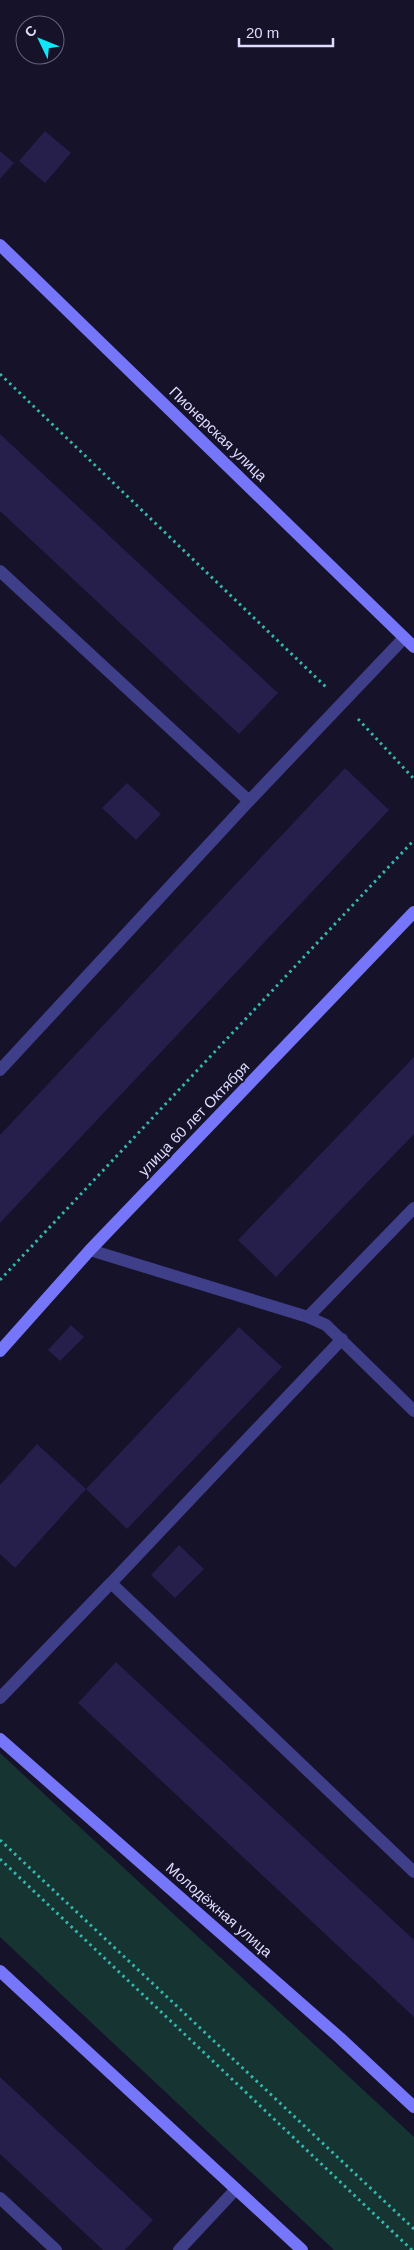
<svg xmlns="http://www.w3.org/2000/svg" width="414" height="2250" viewBox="0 0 414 2250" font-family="Arial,sans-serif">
<rect width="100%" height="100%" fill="#15122a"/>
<path fill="#153432" d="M0,1753L414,2137V2250H334L0,1937Z"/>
<path fill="#261e4b" d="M45,131L71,153L45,183L19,161Z
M0,151L14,163L0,179Z
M0,434L278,693L239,734L0,511Z
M345,768L389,810L0,1223V1135Z
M127,783L161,814L136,840L102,808Z
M414,1057V1134L276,1277L238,1240Z
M71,1325L84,1337L60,1361L48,1350Z
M239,1327L282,1367L127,1529L86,1489L15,1568L0,1554V1485L37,1444L86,1489Z
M179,1545L204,1569L175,1598L151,1575Z
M116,1662L414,1940V2017L78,1703Z
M0,2077L153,2220L125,2250H103L0,2154Z"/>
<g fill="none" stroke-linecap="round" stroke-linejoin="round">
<path stroke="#34b9ae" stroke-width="3" stroke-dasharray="2.5 4" stroke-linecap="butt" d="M0,374L327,688
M358,719L414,779
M0,1280L414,840
M0,1840L414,2229
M0,1859L412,2250"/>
<path stroke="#3f3e88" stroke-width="12" d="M0,571L249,801L0,1070
M249,801L404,638
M414,1208L308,1317L326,1325L414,1411
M90,1250L308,1317
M342,1339L111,1583L414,1872
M0,1698L111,1583
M0,2198L56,2250"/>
<path stroke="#3f3e88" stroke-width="12" d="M179,2250L236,2189"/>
<path stroke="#7676fb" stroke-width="12" d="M0,245L414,647
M0,1351L90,1250L414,912
M0,1739L340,2038L414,2107
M0,1971L302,2250"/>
</g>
<g text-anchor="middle" stroke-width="4" stroke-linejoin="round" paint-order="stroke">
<g font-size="15" fill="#dfdcfe" stroke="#15122a">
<text transform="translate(218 434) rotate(44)" y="5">Пионерская улица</text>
<text transform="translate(194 1119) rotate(-46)" y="5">улица 60 лет Октября</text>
<text transform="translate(219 1910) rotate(41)" y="5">Молодёжная улица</text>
</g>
</g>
<g transform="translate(40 40) rotate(313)"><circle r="24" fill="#15122a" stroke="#66637f"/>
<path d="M0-4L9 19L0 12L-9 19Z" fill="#0ee7f8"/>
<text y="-8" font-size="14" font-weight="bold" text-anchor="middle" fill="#dfdcfe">С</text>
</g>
<path d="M239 38v8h94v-8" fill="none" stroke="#dfdcfe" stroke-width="2.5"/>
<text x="246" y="38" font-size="15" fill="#dfdcfe" stroke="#15122a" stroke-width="4" paint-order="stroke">20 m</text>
</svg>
